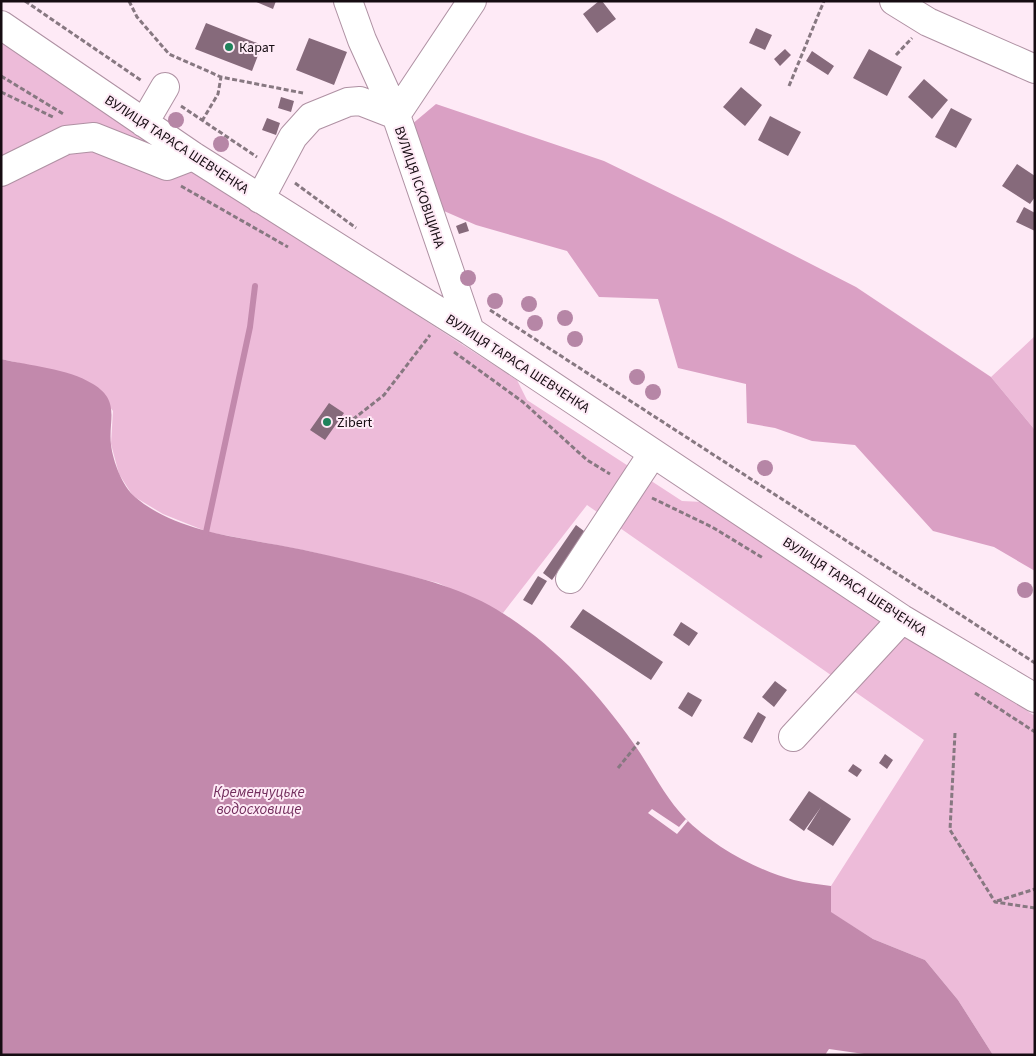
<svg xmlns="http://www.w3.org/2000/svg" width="1036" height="1056" viewBox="0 0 1036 1056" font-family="'Source Sans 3',sans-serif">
<rect width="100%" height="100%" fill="#feeaf6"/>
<path fill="#edbbd9" d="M1,42L102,111L517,380L527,400L682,501L703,502L1035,716V1055H993L958,1000L925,960L873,939L830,912L831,886L924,740L587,505L503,613L438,583L308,551L208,532L163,514L133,496L119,474L111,444L113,411L92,384L69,374L1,359Z
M1035,336V430L991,377Z"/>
<path fill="#daa0c4" d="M436,104L604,161L721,218L856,287L991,377L1035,430V571L994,547L933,531L855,445L812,441L775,428L747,423L746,384L678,368L658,299L599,297L567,251L476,225L444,211L411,125Z"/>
<path fill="#c289ac" d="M1,359C30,366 67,368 93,384C121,401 108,420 111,445C113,461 122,486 135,497C174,530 230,536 278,545C311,551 344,559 376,567C420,578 466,589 504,614C557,648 599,694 634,744C651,768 664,796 685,818C711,845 758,871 794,880C806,883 819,884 831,886V912L873,939L925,960L958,1000L993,1055H871L829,1049L825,1055H1Z"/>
<path fill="#feeaf6" d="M652,809L679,827L686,819L688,821L677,834L648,813Z"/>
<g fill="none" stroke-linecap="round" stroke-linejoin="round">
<path stroke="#c289ac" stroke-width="6" d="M205,537L250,327L255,286"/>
</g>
<path fill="#866a7b" d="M254,1H276L273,9Z
M599,1H602L616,19L597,33L583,14Z
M206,23L262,45L252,71L195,49Z
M756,28L772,35L765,50L749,43Z
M309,38L347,52L334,85L296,70Z
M785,49L791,55L780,66L774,59Z
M869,49L902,67L887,96L853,78Z
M812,51L834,66L828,75L806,61Z
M924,79L948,100L932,119L908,97Z
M741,87L762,105L745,126L723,107Z
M281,97L294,101L291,112L278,108Z
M951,108L972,119L956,148L935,137Z
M770,116L801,132L788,156L758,140Z
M267,118L280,123L276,135L262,130Z
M1017,164L1035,176V197L1030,204L1002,186Z
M1024,207L1035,213V231L1016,222Z
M466,222L469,231L459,234L456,226Z
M329,403L344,413L325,440L310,430Z
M576,525L588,534L577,544L552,580L543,573Z
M538,576L547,581L532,605L523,600Z
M583,609L663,662L651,680L570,627Z
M681,622L698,633L689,646L673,635Z
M775,681L787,690L774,707L762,697Z
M688,692L702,700L692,717L678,708Z
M758,712L766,717L752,743L743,738Z
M885,754L893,760L887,769L879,763Z
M853,764L862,770L857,777L848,771Z
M809,791L851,819L833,846L807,829L821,807L804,831L789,820Z"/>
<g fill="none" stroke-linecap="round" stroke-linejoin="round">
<g stroke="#af91a3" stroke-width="30">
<path id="minor" d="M348,1L362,40L396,115L470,331
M894,1L928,22L1035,69
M1,25L193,156L470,331L902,619L1035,698
M396,115L472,1
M144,123L165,87
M1,172L66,140L94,137L167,166L193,156
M260,199L293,137L311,117L348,102L360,101L396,115
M570,579L653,453
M793,737L902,619"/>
</g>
<path stroke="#877881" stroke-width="3" stroke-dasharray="5 2.5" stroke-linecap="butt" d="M25,1L142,81
M129,1L137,17L169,54L221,77L303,93
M896,55L912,38
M1,76L65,115
M789,86L824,1
M1,92L55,118
M181,106L257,157
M202,121L218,94L221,77
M295,183L356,228
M181,186L288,247
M490,310L1035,663
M454,352L523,402L587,460L610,474
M347,424L384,395L430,335
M652,498L712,527L763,558
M975,693L1035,732
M955,733L950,830L995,902L1035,908
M618,768L639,742
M997,901L1035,889"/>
<use href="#minor" stroke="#fff" stroke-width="28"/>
</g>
<g fill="#b686a6">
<circle cx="176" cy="120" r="8"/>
<circle cx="221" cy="144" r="8"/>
<circle cx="468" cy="278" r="8"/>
<circle cx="495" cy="301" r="8"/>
<circle cx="529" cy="304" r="8"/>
<circle cx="565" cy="318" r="8"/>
<circle cx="535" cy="323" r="8"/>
<circle cx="575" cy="339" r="8"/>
<circle cx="637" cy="377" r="8"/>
<circle cx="653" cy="392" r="8"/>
<circle cx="765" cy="468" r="8"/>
<circle cx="1025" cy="590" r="8"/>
</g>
<g fill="#1f825b" stroke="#feeaf6" stroke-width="2">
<circle cx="229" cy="47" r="5"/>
<circle cx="327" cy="422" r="5"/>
</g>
<g text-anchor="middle" stroke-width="4" stroke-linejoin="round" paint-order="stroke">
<g font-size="14" fill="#160c12" stroke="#feeaf6" text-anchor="start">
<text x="239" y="52">Карат</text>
<text x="337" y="427">Zibert</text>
</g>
<g font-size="14" fill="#160c12" stroke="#feeaf6">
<text transform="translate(177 144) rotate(33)" y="5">ВУЛИЦЯ ТАРАСА ШЕВЧЕНКА</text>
<text transform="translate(420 187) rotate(71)" y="5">ВУЛИЦЯ ІСКОВЩИНА</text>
<text transform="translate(518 363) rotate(33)" y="5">ВУЛИЦЯ ТАРАСА ШЕВЧЕНКА</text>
<text transform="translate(855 586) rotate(33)" y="5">ВУЛИЦЯ ТАРАСА ШЕВЧЕНКА</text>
</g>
<g font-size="15" font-style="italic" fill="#732e5d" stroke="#feeaf6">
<text x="259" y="797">Кременчуцьке<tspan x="259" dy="17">водосховище</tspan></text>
</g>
</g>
<rect width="1036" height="1056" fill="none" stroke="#160c12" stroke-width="5"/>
</svg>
